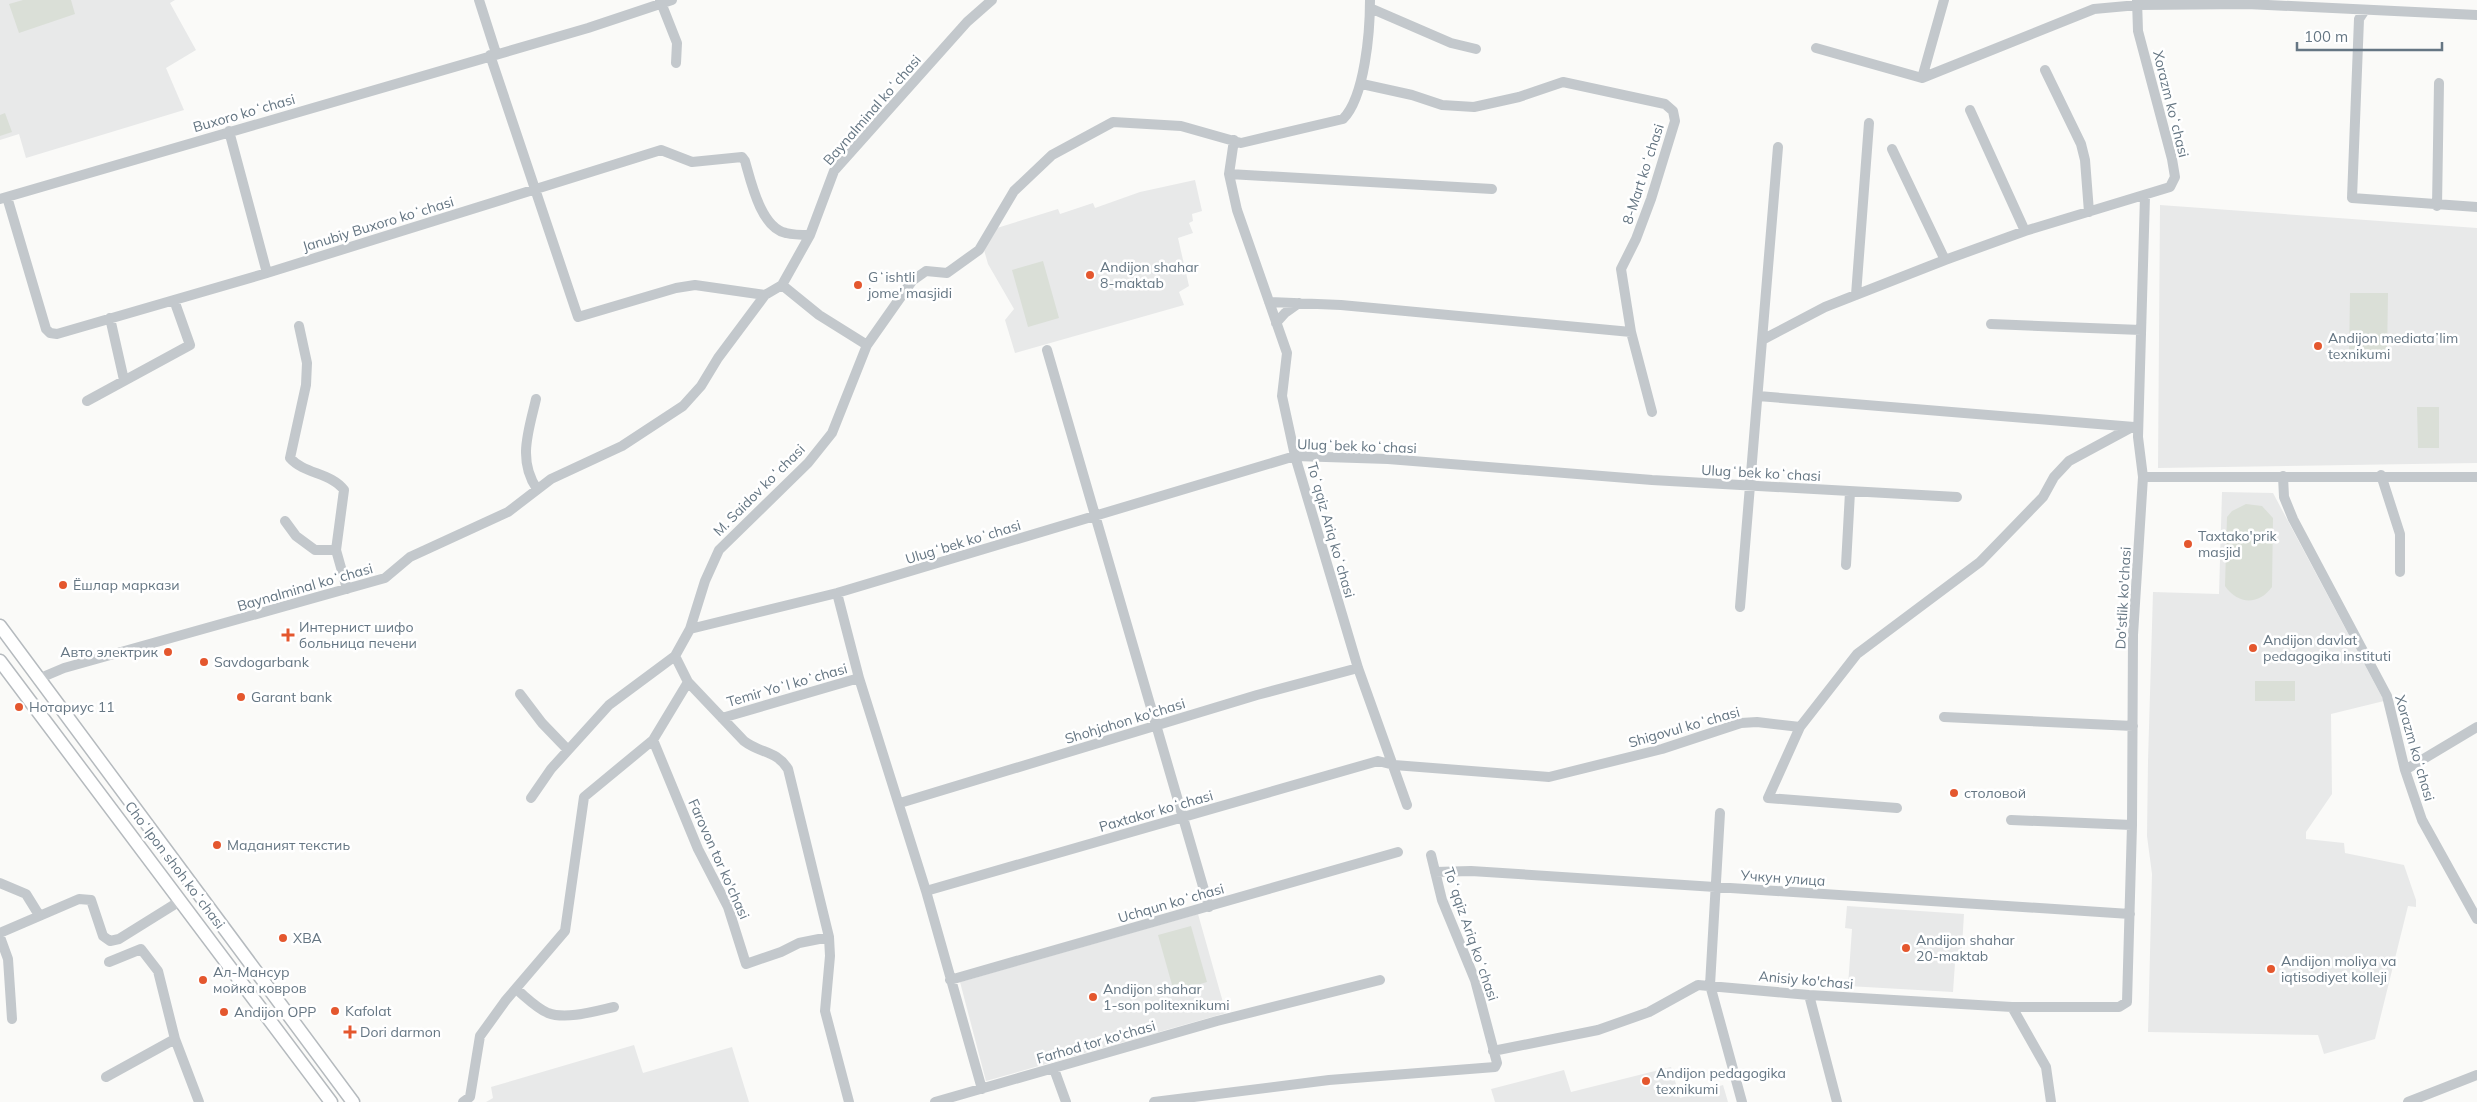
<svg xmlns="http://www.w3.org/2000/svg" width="2477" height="1102" viewBox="0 0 2477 1102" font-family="Mulish,sans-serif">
<rect width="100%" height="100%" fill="#fafaf8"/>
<path fill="#e8e9e9" d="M0,0H175L170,3L196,50L166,68L184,110L26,158L19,134L0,140Z
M1195,180L1202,211L1192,214L1193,221L1189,223L1193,233L1178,238L1189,286L1179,292L1184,305L1015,353L1005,320L1014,309L988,264L984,250L997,228L1058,209L1060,214L1093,203L1095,208L1140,192Z
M2160,205L2477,228V463L2158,468Z
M2222,492L2273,493L2384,701L2331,714L2332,794L2306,832V839L2344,843L2345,853L2404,865L2416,900V907L2408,906L2375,1039L2324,1054L2318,1035L2148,1032L2152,874L2147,836L2148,761L2153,592L2219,594Z
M1847,906L1964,914L1961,963H1955L1953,992L1848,986L1852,929L1845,928Z
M1198,914L1226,1013L986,1081L960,982Z
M634,1045L643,1073L732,1047L749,1102H486L493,1098L491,1087Z
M1671,1067L1680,1098L1723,1085L1728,1102H1495L1491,1089L1564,1070L1571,1092Z"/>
<path fill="#dadfd7" d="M23,0H71L75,14L19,33L9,4Z
M5,113L12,132L0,136V115Z
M1043,261L1059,318L1028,327L1012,270Z
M2350,293H2388L2387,356H2349Z
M2417,407H2439V448H2418Z
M2246,504L2262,506L2273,518L2272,587C2259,605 2238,605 2225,586L2227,517L2232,511Z
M2255,681H2295V701H2255Z
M1191,926L1207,982L1174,992L1158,935Z"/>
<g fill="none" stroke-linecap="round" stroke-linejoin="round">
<g stroke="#b5babe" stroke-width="15">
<path id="major" d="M0,626L353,1102
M0,661L331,1102"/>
</g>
<path stroke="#c3c8cc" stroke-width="10" d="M479,0L496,53
M660,0L677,43L676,63
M1370,8L1451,43L1476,49
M2365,10L2359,19L2352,198L2477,207
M1816,48L1922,78L2094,9L2138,5L2247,4L2477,15
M490,55L578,317L676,288L695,285L765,295
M2045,70L2081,144L2085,160L2089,212
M1922,78L1944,0
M1362,84L1412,95L1442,105L1474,107L1519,97L1563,82L1665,104L1673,111L1675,121L1651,199L1636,239L1621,269L1631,332L1652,412
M1970,110L2025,231
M229,131L267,273
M1234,140L1229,174L1237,210L1287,353L1282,396L1295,456L1358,668L1407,805
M1892,149L1945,260
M1229,174L1492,189
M7,197L46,329L50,333L57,334L267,273L661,150L692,162L742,157L745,161C751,182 761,228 786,233C794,235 802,235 810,235
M0,199L588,28L672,0
M2437,206L2439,83
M782,285L819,315L867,345
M1856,295L1869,123
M1269,302L1341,305L1631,332
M110,318L124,380
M1276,323L1285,313L1299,303
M1991,324L2141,330
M299,326L307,363L306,385L290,458C304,474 332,473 344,490L336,550L347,589
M1762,340L1778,147
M1047,350L1209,907
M1758,396L2134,427
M536,399C529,430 517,460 537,489
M87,401L190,345L174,300
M2381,475L2400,534V572
M2283,476L2284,497L2293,519L2387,696L2405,770L2422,820L2477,919
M2143,477H2477
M285,521L296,536L315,550H336
M1846,565L1850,492
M837,593L859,678L926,891L982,1089
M1740,607L1762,340L1825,307L1945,260L2025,231L2170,187L2175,177L2172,159L2138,31L2137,0
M690,629L837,593L1295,456L1388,459L1652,480L1957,497
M38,679L64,668L385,578L410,557L508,512L551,479L622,446L683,406L701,386L718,358L765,295L782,285L810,235L834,171L967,22L992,0
M688,682L744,741C761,754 776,750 788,769L829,937L830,956L825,1011L849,1102
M520,694L542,723L568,750
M1944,717L2133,726
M722,718L859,678
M653,740L698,849L728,907L746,964L781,952L799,943L829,937
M2405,770L2477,727
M531,798L551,769L609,705L675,656
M900,803L1257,695L1358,668
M1897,808L1768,798L1800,727L1857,654L1980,562L2043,497L2054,477L2069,461L2132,427
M1720,813L1710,985L1742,1102
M2011,820L2132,825
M1435,872L1471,871L2130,914
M0,883L26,894L39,915
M926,891L1378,761L1394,765L1549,777L1662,749L1741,723L1757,722L1800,727
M0,933L79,899L91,900L103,936L110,941L119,939L180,901
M0,937L8,959L12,1019
M109,962L141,949L158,971L175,1039
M950,980L1398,852
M516,989C526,997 536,1008 548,1013C566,1020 596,1011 614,1007
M1809,995L1837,1102
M2012,1007L2046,1067L2051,1102
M1493,1051L1598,1030L1649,1012L1698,985L1809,995L2012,1007H2119L2127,1002L2132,825L2133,635L2143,477L2138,437L2145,196
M1054,1069L1066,1102
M106,1077L175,1039L199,1102
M463,1102L470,1097L480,1036L506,1000L565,931L584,797L653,740L688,682L675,656L690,629L705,581L719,550L808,463L832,433L867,345L912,281L926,271L947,273L979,250L1014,191L1052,155L1113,122L1181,126L1241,143L1343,119C1365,97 1370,31 1370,0
M935,1102L1217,1021L1380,980
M1154,1102L1329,1080L1495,1067L1497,1063L1475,980L1442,900L1431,855
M2408,1102L2477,1075"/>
<use href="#major" stroke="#fff" stroke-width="12"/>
</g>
<g fill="#e4572e" stroke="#fff" stroke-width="2">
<circle cx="1090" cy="275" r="5"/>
<circle cx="858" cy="285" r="5"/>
<circle cx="2318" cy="346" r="5"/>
<circle cx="2188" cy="544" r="5"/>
<circle cx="63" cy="585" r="5"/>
<path d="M285.5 627.5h5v5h5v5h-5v5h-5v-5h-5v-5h5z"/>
<circle cx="2253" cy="648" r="5"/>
<circle cx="168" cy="652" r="5"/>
<circle cx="204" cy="662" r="5"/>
<circle cx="241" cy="697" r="5"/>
<circle cx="19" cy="707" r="5"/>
<circle cx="1954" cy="793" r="5"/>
<circle cx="217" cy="845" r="5"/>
<circle cx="283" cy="938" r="5"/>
<circle cx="1906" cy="948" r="5"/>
<circle cx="2271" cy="969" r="5"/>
<circle cx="203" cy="980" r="5"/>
<circle cx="1093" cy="997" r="5"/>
<circle cx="335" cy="1011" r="5"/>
<circle cx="224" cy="1012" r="5"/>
<path d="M347.5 1024.5h5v5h5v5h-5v5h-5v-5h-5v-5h5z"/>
<circle cx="1646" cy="1081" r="5"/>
</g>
<g text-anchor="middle" stroke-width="5" stroke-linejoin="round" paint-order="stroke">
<g font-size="14" fill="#657683" stroke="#fff">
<text transform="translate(2171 104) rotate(76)" y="5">Xorazm koʻchasi</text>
<text transform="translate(872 110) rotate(-49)" y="5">Baynalminal koʻchasi</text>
<text transform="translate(244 113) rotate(-16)" y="5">Buxoro koʻchasi</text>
<text transform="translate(1643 174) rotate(-72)" y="5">8-Mart koʻchasi</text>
<text transform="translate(378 224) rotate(-17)" y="5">Janubiy Buxoro koʻchasi</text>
<text transform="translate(1357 446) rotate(2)" y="5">Ulugʻbek koʻchasi</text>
<text transform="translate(1761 473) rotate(3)" y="5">Ulugʻbek koʻchasi</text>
<text transform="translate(759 490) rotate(-45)" y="5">M. Saidov koʻchasi</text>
<text transform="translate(1331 530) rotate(74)" y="5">Toʻqqiz Ariq koʻchasi</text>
<text transform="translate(963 542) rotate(-17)" y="5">Ulugʻbek koʻchasi</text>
<text transform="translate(305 587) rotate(-16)" y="5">Baynalminal koʻchasi</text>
<text transform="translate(2123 598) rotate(-87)" y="5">Do'stlik ko'chasi</text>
<text transform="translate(787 685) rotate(-16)" y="5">Temir Yoʻl koʻchasi</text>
<text transform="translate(1125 721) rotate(-17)" y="5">Shohjahon ko'chasi</text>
<text transform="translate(1684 727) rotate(-16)" y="5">Shigovul koʻchasi</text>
<text transform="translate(2415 748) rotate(74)" y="5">Xorazm koʻchasi</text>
<text transform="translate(1156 811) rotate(-16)" y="5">Paxtakor koʻchasi</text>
<text transform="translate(719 859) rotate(66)" y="5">Farovon tor ko'chasi</text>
<text transform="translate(175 865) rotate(53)" y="5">Choʻlpon shoh koʻchasi</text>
<text transform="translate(1783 878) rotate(4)" y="5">Учкун улица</text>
<text transform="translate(1171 903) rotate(-16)" y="5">Uchqun koʻchasi</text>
<text transform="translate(1471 934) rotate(71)" y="5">Toʻqqiz Ariq koʻchasi</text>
<text transform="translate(1806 980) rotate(5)" y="5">Anisiy ko'chasi</text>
<text transform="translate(1096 1042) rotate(-16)" y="5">Farhod tor ko'chasi</text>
</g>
<g font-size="14" fill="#657683" stroke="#fff" text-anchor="start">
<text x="1100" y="272">Andijon shahar<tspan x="1100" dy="16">8-maktab</tspan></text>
<text x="868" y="282">Gʻishtli<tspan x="868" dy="16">jome' masjidi</tspan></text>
<text x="2328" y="343">Andijon mediataʼlim<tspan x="2328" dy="16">texnikumi</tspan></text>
<text x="2198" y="541">Taxtako'prik<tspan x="2198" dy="16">masjid</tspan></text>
<text x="73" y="590">Ёшлар маркази</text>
<text x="299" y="632">Интернист шифо<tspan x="299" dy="16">больница печени</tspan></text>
<text x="2263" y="645">Andijon davlat<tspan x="2263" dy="16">pedagogika instituti</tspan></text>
<text x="158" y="657" text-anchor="end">Авто электрик</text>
<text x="214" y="667">Savdogarbank</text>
<text x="251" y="702">Garant bank</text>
<text x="29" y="712">Нотариус 11</text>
<text x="1964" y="798">столовой</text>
<text x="227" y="850">Маданият текстиь</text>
<text x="293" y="943">XBA</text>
<text x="1916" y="945">Andijon shahar<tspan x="1916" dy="16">20-maktab</tspan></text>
<text x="2281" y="966">Andijon moliya va<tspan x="2281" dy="16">iqtisodiyet kolleji</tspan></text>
<text x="213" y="977">Ал-Мансур<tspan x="213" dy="16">мойка ковров</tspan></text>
<text x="1103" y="994">Andijon shahar<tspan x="1103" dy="16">1-son politexnikumi</tspan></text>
<text x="345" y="1016">Kafolat</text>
<text x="234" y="1017">Andijon OPP</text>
<text x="360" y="1037">Dori darmon</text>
<text x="1656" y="1078">Andijon pedagogika<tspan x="1656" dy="16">texnikumi</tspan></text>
</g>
</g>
<path d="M2297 42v8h145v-8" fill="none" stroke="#657683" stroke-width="2.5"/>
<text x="2304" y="42" font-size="15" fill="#657683" stroke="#ffffff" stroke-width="4" paint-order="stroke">100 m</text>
</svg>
